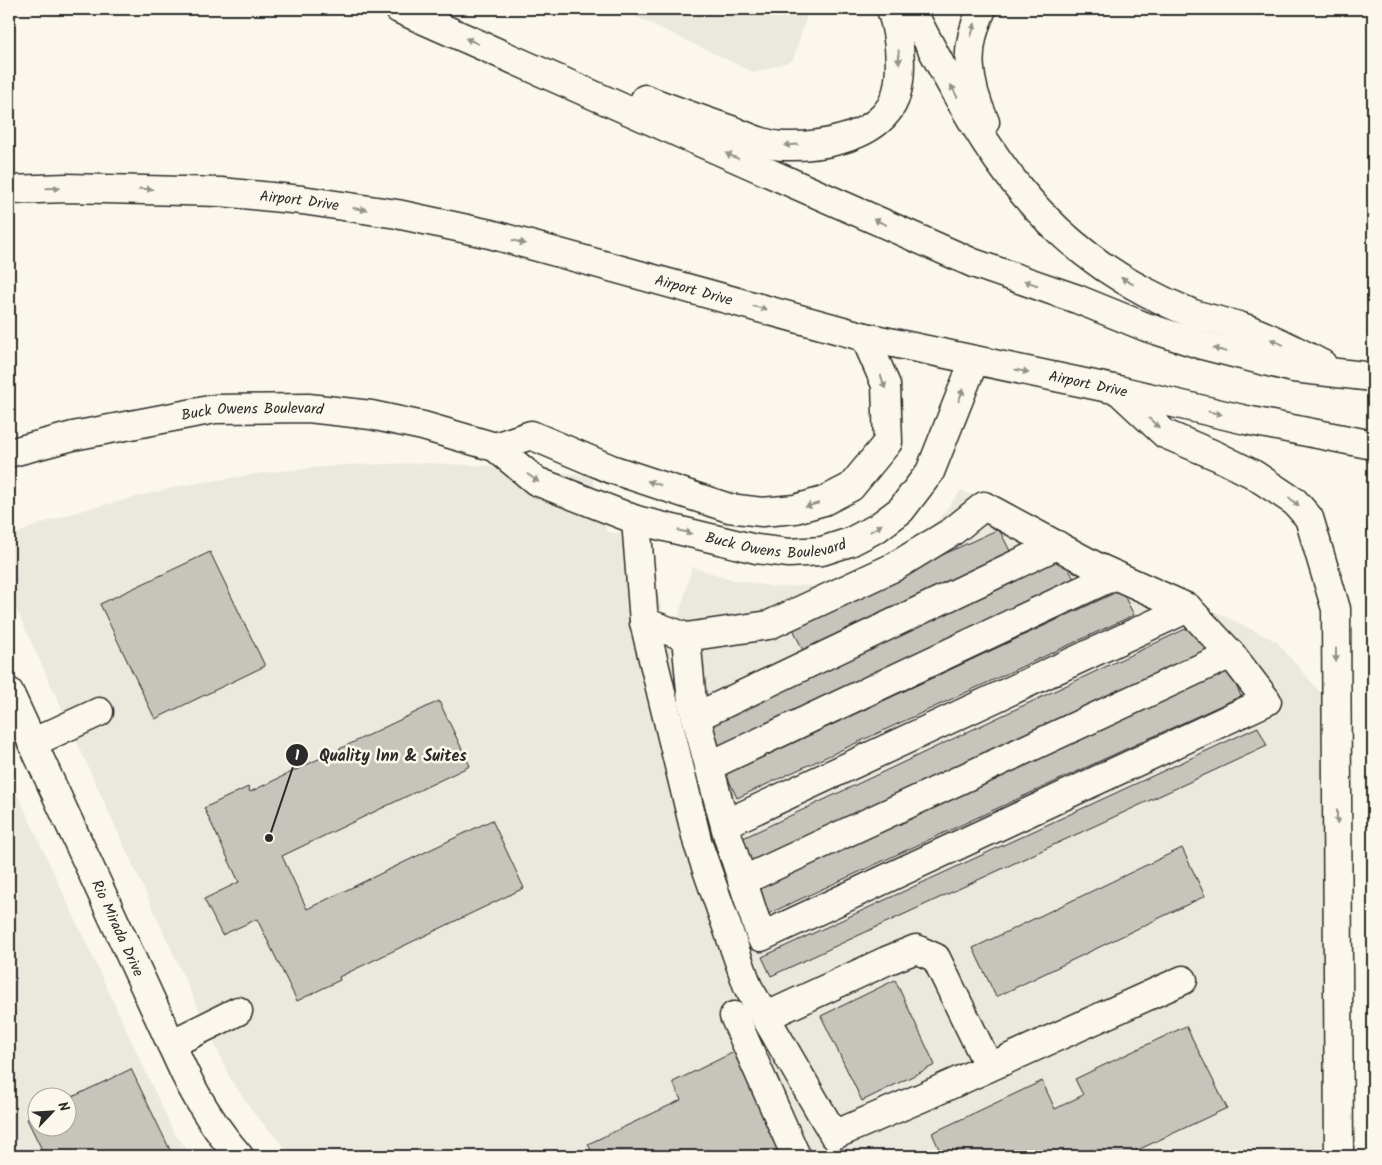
<svg xmlns="http://www.w3.org/2000/svg" width="1382" height="1165" viewBox="0 0 1382 1165" font-family="Kalam,sans-serif">
<rect width="100%" height="100%" fill="#fbf7ec"/>
<filter id="ink" filterUnits="userSpaceOnUse"><feTurbulence type="fractalNoise" baseFrequency=".02" numOctaves="2"/><feDisplacementMap in="SourceGraphic" scale="10" xChannelSelector="R" yChannelSelector="G"/><feConvolveMatrix kernelMatrix="1 2 1 2 8 2 1 2 1" color-interpolation-filters="sRGB"/></filter>
<g filter="url(#ink)">
<path fill="#ebe8de" fill-rule="evenodd" d="M620,9H809L793,60L755,73Z
M427,463L510,467L592,476L607,532L642,534L671,646L692,567L734,580L776,587L819,585L846,578L909,546L940,518L961,490L1276,641L1332,706L1338,1156H292L254,1113L230,1078L9,593V537L40,524L80,511L180,486L262,473L344,465Z
M9,776L174,1133L193,1156H9ZM38,1098H68V1128H38Z"/>
<path fill="#c7c4bc" stroke="#2b2b2b" d="M999,529L1013,557L804,653L791,624Z
M210,552L265,666L155,719L100,604Z
M1062,557L1077,584L720,749L707,721Z
M1121,590L1134,615L737,798L726,774Z
M1196,624L1210,652L753,864L741,839Z
M1229,670L1241,696L768,914L756,890Z
M439,701L470,766L282,856L307,909L492,820L524,888L339,977L340,980L297,1001L257,919L222,935L204,899L239,882L204,808L248,787L250,792Z
M1258,727L1267,746L771,976L762,957Z
M1182,848L1205,896L996,997L973,948Z
M895,980L935,1065L862,1101L821,1016Z
M1186,1026L1227,1108L1125,1156H942L932,1133L1042,1081L1055,1109L1083,1095L1075,1079Z
M734,1052L782,1156H594L588,1144L681,1100L673,1082Z
M131,1069L173,1156H45L27,1119L38,1114V1128H68V1099Z"/>
<g fill="none" stroke-linecap="round" stroke-linejoin="round">
<g stroke="#2b2b2b" stroke-width="31">
<g id="minor">
<path d="M636,520L644,622L698,844L748,987L834,1135L923,1097L1183,980"/>
<path d="M644,622L686,637L769,625L894,567L953,531L984,506L1097,567L1188,608L1231,654L1267,701L761,937L728,837L692,702L686,637"/>
<path id="s1" d="M9,692L185,1074C200,1104 217,1131 239,1156"/>
<path d="M696,717L1057,545"/>
<path d="M32,743L99,712"/>
<path d="M709,766L1115,575"/>
<path d="M725,824L1188,608"/>
<path d="M742,881L1231,654"/>
<path d="M734,1016L796,1156"/>
<path d="M765,1017L886,961L916,949L936,958L989,1067"/>
<path d="M171,1044L238,1011"/>
</g>
</g>
<g stroke="#2b2b2b" stroke-width="31">
<g id="major">
<path id="s2" d="M865,337L1118,390L1246,420L1373,445"/>
<path d="M495,447L531,435L611,469L729,508L762,512L795,509L824,501L851,487L888,442L886,385L865,337"/>
<path id="s3" d="M9,453L73,436L215,409L308,408L371,415L423,426L495,447L536,481L636,520L756,549L789,553L822,551L850,542L877,528L901,510L930,472L974,361"/>
</g>
</g>
<g stroke="#2b2b2b" stroke-width="31">
<g id="highway">
<path d="M399,9L973,263L1077,299L1146,327L1202,345L1293,368L1373,377"/>
<path d="M911,9C972,125 1023,229 1146,292C1161,300 1176,307 1191,313C1208,319 1226,322 1242,327C1270,336 1296,351 1322,364"/>
<path d="M982,9C963,49 967,82 985,122"/>
<path d="M645,99C673,110 702,120 731,130C748,137 767,146 785,146C818,147 866,139 887,112C907,88 900,36 891,9"/>
<path id="s4" d="M9,190L67,188L221,192L302,200L397,214L490,234L865,337"/>
<path d="M1118,390L1165,434L1217,456L1253,474L1295,502L1309,518L1336,609L1339,1156"/>
</g>
</g>
<use href="#minor" stroke="#fbf7ec" stroke-width="28"/>
<use href="#major" stroke="#fbf7ec" stroke-width="28"/>
<use href="#highway" stroke="#fbf7ec" stroke-width="28"/>
</g>
<defs><path id="oneway-solid" d="M-6-.8H1V-3.2L6.5 0L1 3.2V.8H-6Z" transform="scale(1.25)"/></defs>
<g fill="#93918c">
<use href="#oneway-solid" transform="translate(973 30) rotate(-73)"/>
<use href="#oneway-solid" transform="translate(472 41) rotate(-156)"/>
<use href="#oneway-solid" transform="translate(899 57) rotate(86)"/>
<use href="#oneway-solid" transform="translate(954 91) rotate(-118)"/>
<use href="#oneway-solid" transform="translate(791 145) rotate(177)"/>
<use href="#oneway-solid" transform="translate(732 156) rotate(-156)"/>
<use href="#oneway-solid" transform="translate(53 188) rotate(-2)"/>
<use href="#oneway-solid" transform="translate(146 189) rotate(2)"/>
<use href="#oneway-solid" transform="translate(360 209) rotate(8)"/>
<use href="#oneway-solid" transform="translate(880 222) rotate(-156)"/>
<use href="#oneway-solid" transform="translate(519 242) rotate(15)"/>
<use href="#oneway-solid" transform="translate(1127 281) rotate(-151)"/>
<use href="#oneway-solid" transform="translate(1031 283) rotate(-161)"/>
<use href="#oneway-solid" transform="translate(760 308) rotate(15)"/>
<use href="#oneway-solid" transform="translate(1277 342) rotate(-156)"/>
<use href="#oneway-solid" transform="translate(1220 350) rotate(-165)"/>
<use href="#oneway-solid" transform="translate(1022 371) rotate(11)"/>
<use href="#oneway-solid" transform="translate(883 382) rotate(72)"/>
<use href="#oneway-solid" transform="translate(961 395) rotate(-68)"/>
<use href="#oneway-solid" transform="translate(1215 413) rotate(13)"/>
<use href="#oneway-solid" transform="translate(1154 423) rotate(43)"/>
<use href="#oneway-solid" transform="translate(533 478) rotate(35)"/>
<use href="#oneway-solid" transform="translate(654 483) rotate(-162)"/>
<use href="#oneway-solid" transform="translate(1294 502) rotate(41)"/>
<use href="#oneway-solid" transform="translate(812 505) rotate(164)"/>
<use href="#oneway-solid" transform="translate(876 528) rotate(-32)"/>
<use href="#oneway-solid" transform="translate(685 532) rotate(13)"/>
<use href="#oneway-solid" transform="translate(1336 655) rotate(90)"/>
<use href="#oneway-solid" transform="translate(1337 817) rotate(90)"/>
</g>
</g>
<g text-anchor="middle" stroke-width="5" stroke-linejoin="round" paint-order="stroke">
<g font-size="15" fill="#2b2b2b" stroke="#fbf7ec">
<text dy="5" stroke="none"><textPath href="#s4" startOffset="291">Airport Drive</textPath></text>
<text dy="5" stroke="none"><textPath href="#s4" startOffset="696">Airport Drive</textPath></text>
<text dy="5" stroke="none"><textPath href="#s2" startOffset="228">Airport Drive</textPath></text>
<text dy="5" stroke="none"><textPath href="#s3" startOffset="248">Buck Owens Boulevard</textPath></text>
<text dy="5" stroke="none"><textPath href="#s3" startOffset="799">Buck Owens Boulevard</textPath></text>
<text dy="5" stroke="none"><textPath href="#s1" startOffset="260">Rio Mirada Drive</textPath></text>
</g>
</g>
<path fill="none" stroke="#2b2b2b" stroke-width="2" d="M269 838L297 755"/>
<g fill="#2b2b2b" stroke="#fbf7ec" stroke-width="2">
<circle cx="269" cy="838" r="5"/>
<circle cx="297" cy="755" r="12"/>
</g>
<g font-size="15" text-anchor="middle" font-weight="bold" fill="#fff">
<text x="297" y="760">1</text>
</g>
<g font-size="16" text-anchor="middle" font-weight="bold" fill="#2b2b2b" stroke="#fbf7ec" stroke-width="5" stroke-linejoin="round" paint-order="stroke">
<text x="393" y="761">Quality Inn &amp; Suites</text>
</g>
<rect width="1382" height="1165" fill="none" stroke="#fbf7ec" stroke-width="30"/>
<rect x="15" y="15" width="1352" height="1135" fill="none" stroke="#2b2b2b" stroke-width="2" filter="url(#ink)"/>
<g transform="translate(52 1112) rotate(65)"><circle r="24" fill="#fbf7ec" stroke="#a8a59f"/>
<path d="M0-4L9 19L0 12L-9 19Z" fill="#2b2b2b"/>
<text y="-8" font-size="14" font-weight="bold" text-anchor="middle" fill="#2b2b2b">N</text>
</g>
</svg>
